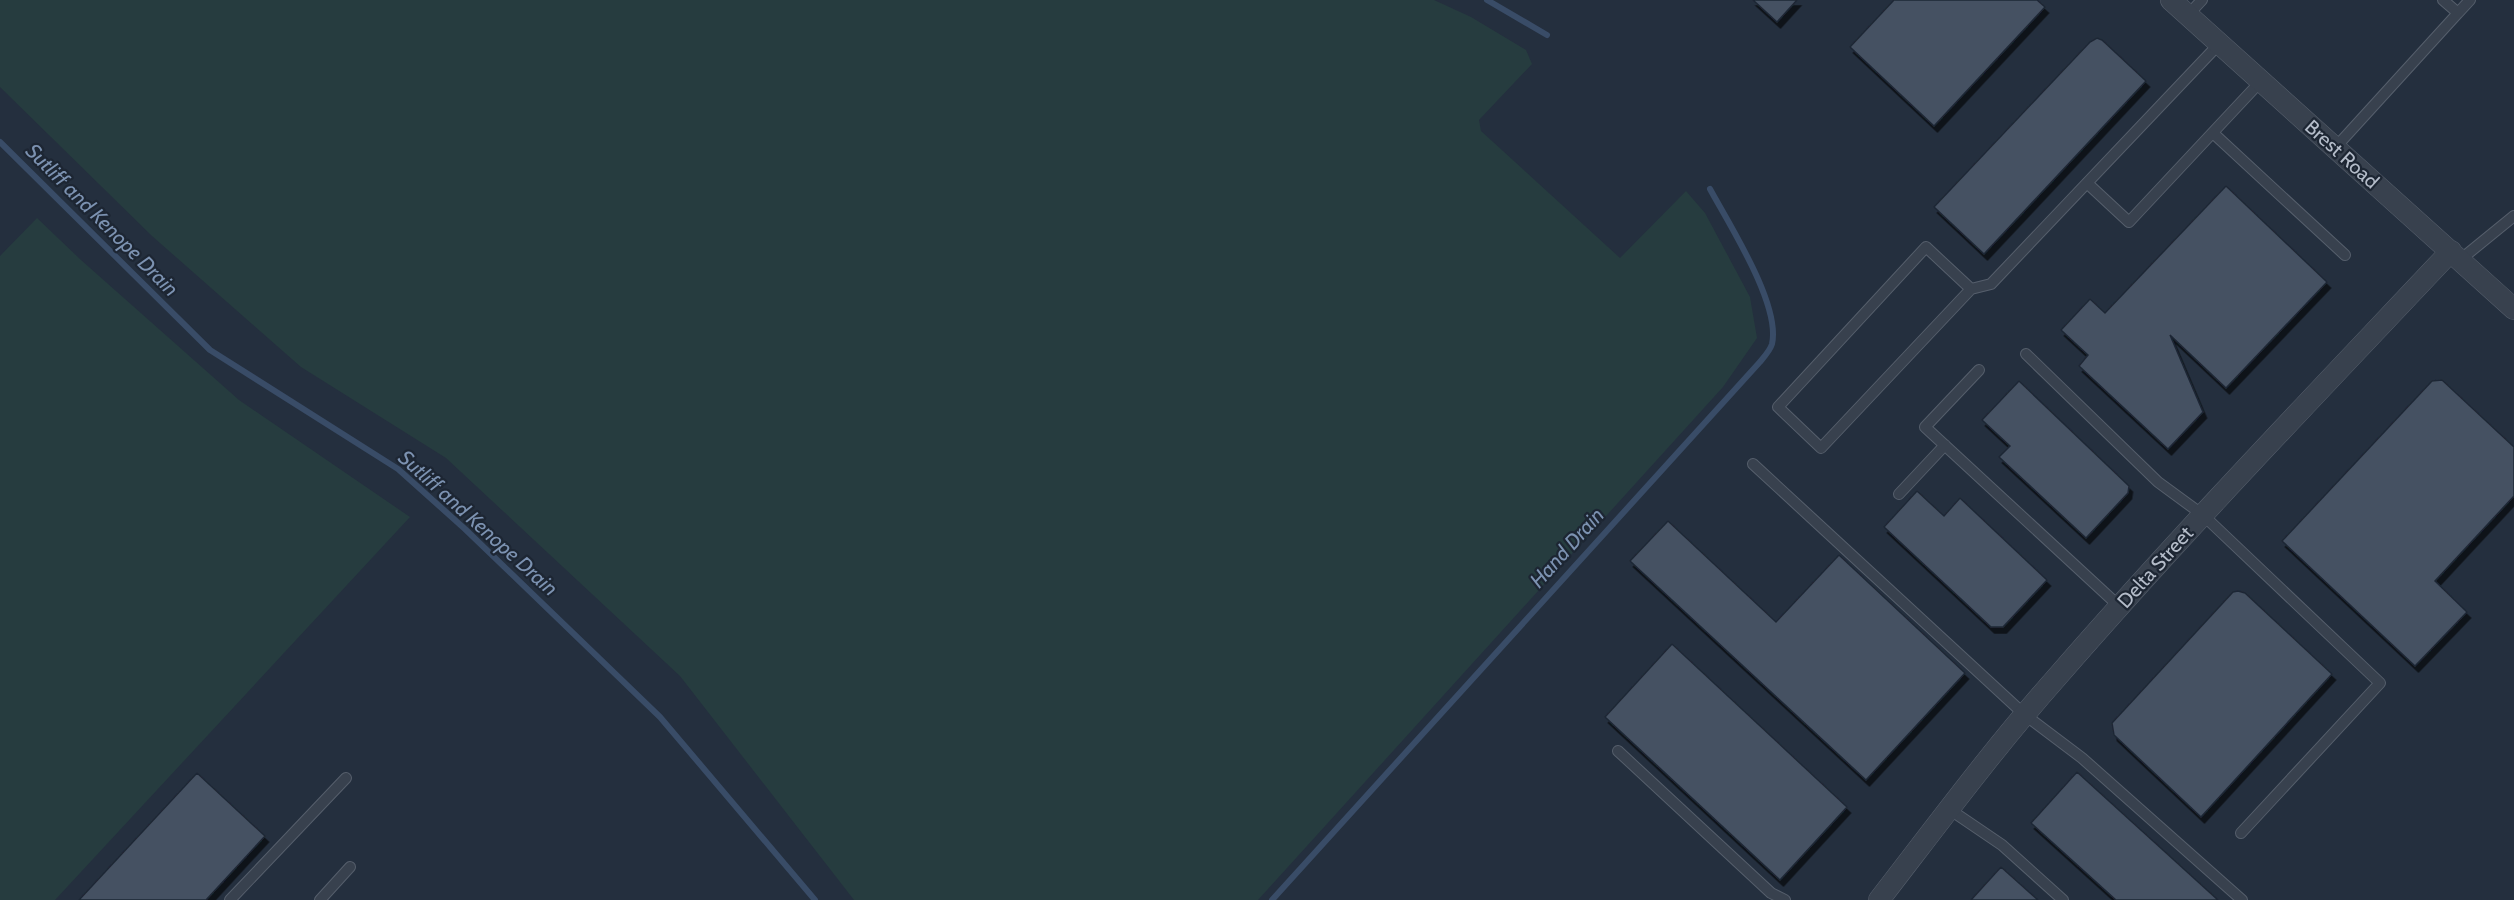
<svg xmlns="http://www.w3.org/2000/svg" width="2514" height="900" viewBox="0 0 2514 900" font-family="Cabin,sans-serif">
<defs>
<filter id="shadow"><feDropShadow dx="3.5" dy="6" stdDeviation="0" flood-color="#0009"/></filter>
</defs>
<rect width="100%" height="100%" fill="#242f3e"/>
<path fill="#263c3f" d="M0,0H1434L1471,17L1526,50L1532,64L1479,120L1481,131L1620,258L1686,191L1705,213L1750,297L1757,338L1723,387L1258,900H854L680,676L446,458L301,367L152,236L0,87Z
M37,218L81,260L239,400L410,517L55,900H0V256Z"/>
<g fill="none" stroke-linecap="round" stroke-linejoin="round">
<path stroke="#394c67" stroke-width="6" d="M1487,0L1547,35
M0,142L210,350L398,469L465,529L660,717L815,900
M1272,900L1759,363C1763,358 1770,351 1772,344C1781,305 1729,224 1710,189"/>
</g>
<path fill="#455162" stroke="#1f2835" stroke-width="1.5" filter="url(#shadow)" d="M1753,0H1797L1777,22Z
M1894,0H2037L2045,7L1934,126L1850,47Z
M2097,38L2102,40L2146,81L1984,254L1934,207L2090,42Z
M2226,186L2327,282L2226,388L2170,335L2203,412L2168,449L2079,366L2088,355L2061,330L2090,299L2105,313Z
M2442,380L2514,447V496L2435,581L2467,612L2415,666L2282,541L2432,381Z
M2019,381L2129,486L2128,493L2086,538L1999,457L2010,446L1982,420Z
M1917,491L1944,516L1960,498L2047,580L2003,627H1991L1884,527Z
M1668,521L1776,622L1839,555L1965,673L1866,780L1630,561Z
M2238,591L2245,593L2332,674L2201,817L2114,735L2112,723L2233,592Z
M1672,644L1847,807L1780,880L1605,717Z
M2077,772L2218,900H2116L2031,823Z
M197,773L265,836L206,900H79Z
M2001,867L2038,900H1971Z"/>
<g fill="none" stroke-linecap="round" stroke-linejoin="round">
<g stroke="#565f6c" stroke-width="12">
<path id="lane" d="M2458,13L2470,0
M2188,15L2202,0
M2213,133L2345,255
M2335,148L2458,13L2443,0
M2087,183L2129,222L2261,81
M2460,260L2514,216
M1971,289L1821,448L1778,407L1926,247L1971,289L1991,284L2219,44
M2026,354L2158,482L2203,515L2380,683L2241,833
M1979,370L1925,427L2120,607
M1753,464L2025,715L2082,758L2242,900
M1899,494L1945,445
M1618,751L1771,893L1785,900
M1949,809L2002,845L2063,900
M230,900L346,778
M320,900L350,867"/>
</g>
<g stroke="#565f6c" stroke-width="22">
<path id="street" d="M2171,0L2514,309
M1879,900C1937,825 1994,748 2057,677C2184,531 2318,392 2451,251"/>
</g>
<use href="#lane" stroke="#38414e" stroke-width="10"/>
<use href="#street" stroke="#38414e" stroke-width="21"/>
</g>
<g text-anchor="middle" stroke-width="4.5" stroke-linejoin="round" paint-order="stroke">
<g font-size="20" fill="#b4bcc9" stroke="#1d2633">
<text transform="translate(2342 154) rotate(42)" y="7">Brest Road</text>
<text transform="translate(2155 567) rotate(-48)" y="7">Delta Street</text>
</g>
<g font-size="21" font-style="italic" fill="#7c92b1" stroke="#1d2633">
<text transform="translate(102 220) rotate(45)" y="7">Sutliff and Kenope Drain</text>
<text transform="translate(478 523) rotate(42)" y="7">Sutliff and Kenope Drain</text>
<text transform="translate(1567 548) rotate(-48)" y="7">Hand Drain</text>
</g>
</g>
</svg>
